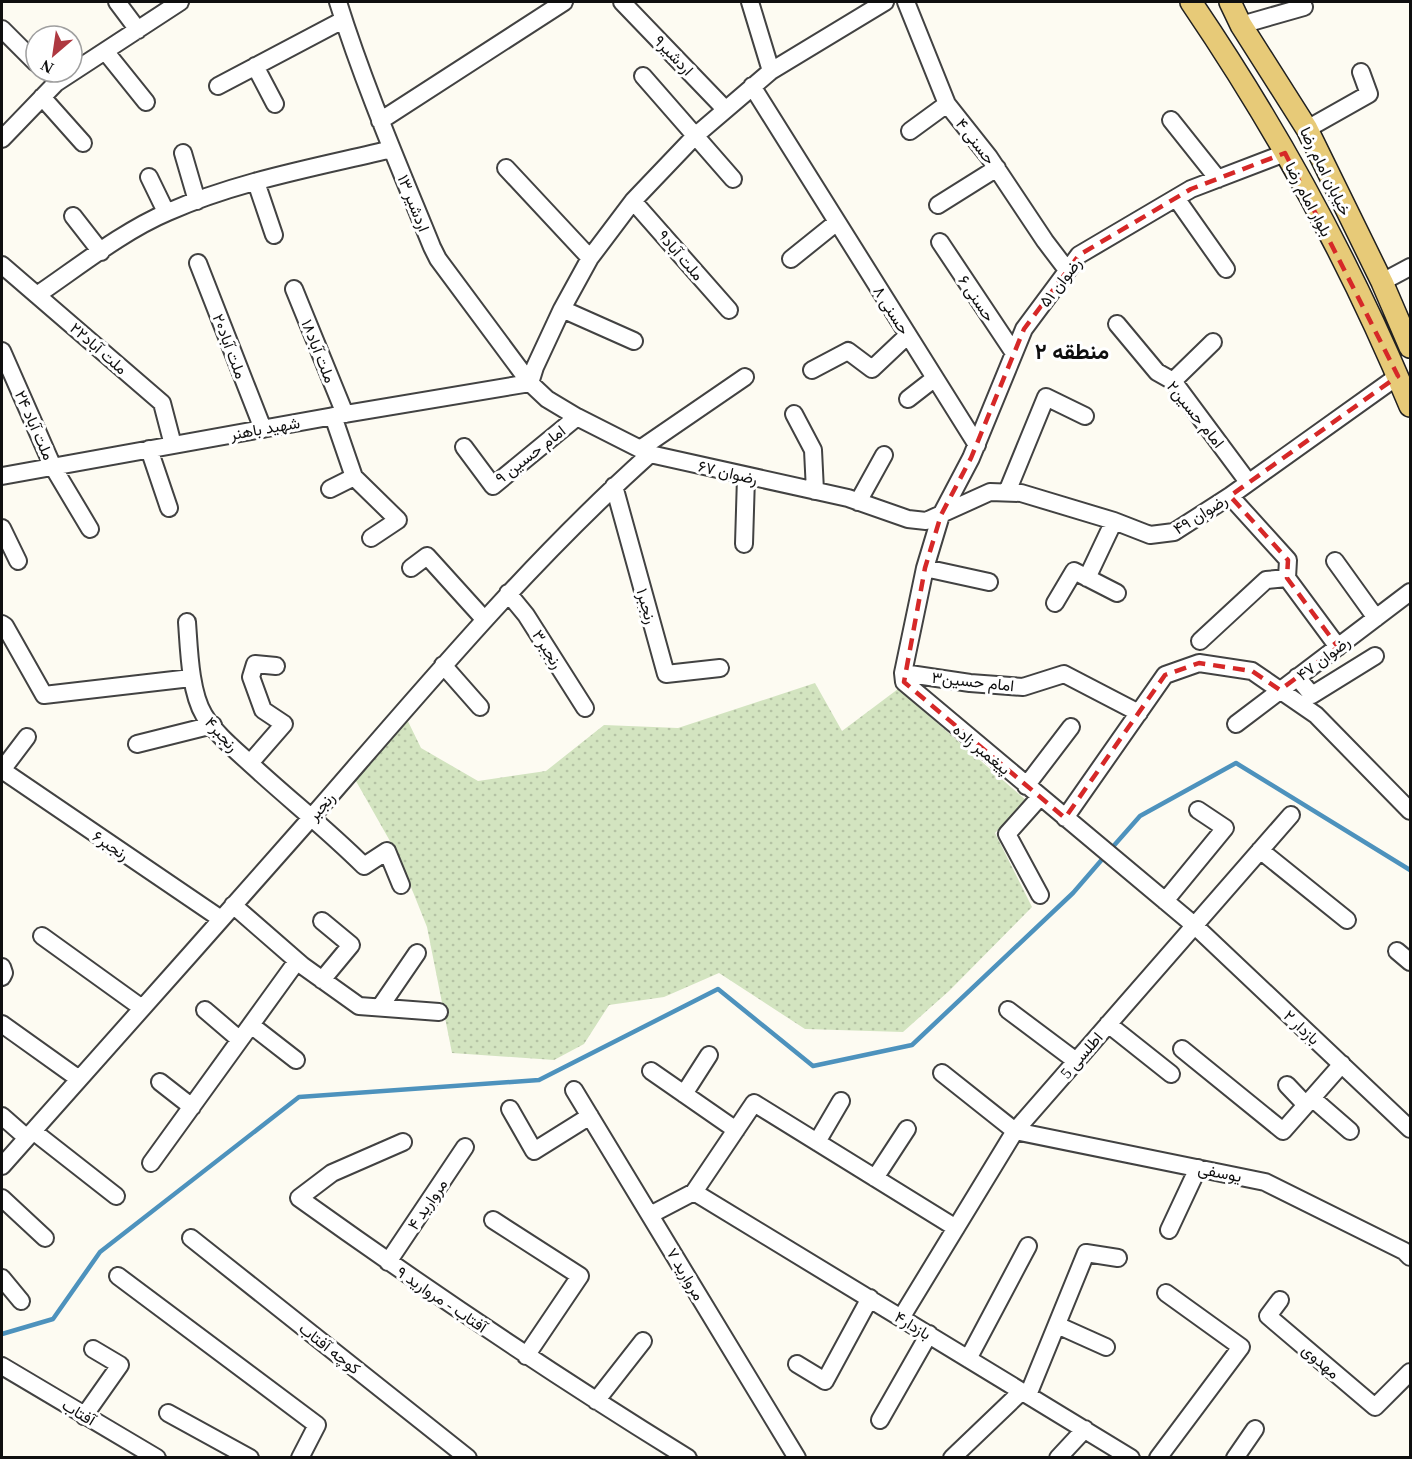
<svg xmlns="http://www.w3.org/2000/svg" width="1412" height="1459" viewBox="0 0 1412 1459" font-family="'Times New Roman',Vazirmatn,serif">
<defs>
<pattern id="grass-dots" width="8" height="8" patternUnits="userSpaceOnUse" patternTransform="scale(1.5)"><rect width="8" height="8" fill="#d3e4c0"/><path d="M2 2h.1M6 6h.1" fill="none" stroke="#b4c2a4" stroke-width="1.8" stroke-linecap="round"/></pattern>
</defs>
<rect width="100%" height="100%" fill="#fdfbf2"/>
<path fill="url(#grass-dots)" d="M815,683L842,731L898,689L1027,801L995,833L1032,907L949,991L903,1032L805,1029L719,973L664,997L609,1005L584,1044L554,1060L452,1053L427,927L399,857L348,767L401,707L421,748L478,781L546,771L604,725L678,728Z"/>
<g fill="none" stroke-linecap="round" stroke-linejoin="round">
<path stroke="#4d92bd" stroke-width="4.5" d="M1110,850L1140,816L1236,763L1410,870
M2,1334L53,1319L100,1252L299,1097L539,1080L718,989L813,1066L912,1045L1073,893L1105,856"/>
<g stroke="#424242" stroke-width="20">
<path id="minor" d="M117,2L138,30
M338,2C364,85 399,166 432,247L438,259L530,383L547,399L577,417L650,454L848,498L908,519L926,521L990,492L1021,493L1114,521L1150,535L1174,532L1230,496L1398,376
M622,2L725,109
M750,2L771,71
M906,2L947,104L989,157L1045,241L1067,270
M1241,25L1304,7
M2,29L36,63
M105,51L146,102
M255,66L275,104
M643,76L733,179
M218,86L343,20
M752,86L977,445
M42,97L83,143
M1171,120L1218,179
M380,121L564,2
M1307,129L1369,94L1361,72
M910,131L947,104
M2,139L56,83L180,2
M183,153L197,201
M1285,153L1191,189L1079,255L1024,329L971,458L941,515L925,568L903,673L904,682L1194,925L1410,1129
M506,168L590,258
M149,177L166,212
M256,182L274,235
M1176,198L1226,269
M633,201L729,310
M938,205L997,168
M73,216L101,252
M940,242L1014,353
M791,259L837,222
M198,263L263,429
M2,265L162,403L173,445
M1382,282L1410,267
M294,289L345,414
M37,295C77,268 123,231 168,212C238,181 317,167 392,149
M562,309L634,341
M1117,324L1157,372L1173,381L1248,482
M2,351L53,467L90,529
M812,370L848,351L872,369L908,335
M1173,381L1213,342
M530,383L535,367L562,309L590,258L633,201L695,136L771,71L885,2
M908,399L935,378
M794,414L813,450L815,491
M333,416L354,477L398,520L371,538
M464,447L493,486L577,417
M149,449L169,508
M640,449L745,377
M2,476L345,414L530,383
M614,486L666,674L720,668
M330,489L354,477
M1007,492L1046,397L1085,416
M1230,496L1288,560L1287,578L1338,647
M858,502L884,455
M2,528L18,561
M744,544L746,477
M1335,561L1376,618
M411,568L427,556L484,619
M925,568L989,582
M1087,578L1114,521
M508,593L526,615L585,708
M1055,603L1074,571L1117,593
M187,622C189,649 190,692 204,715C216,735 238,752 255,768C291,801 329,831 364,866L387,851L401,885
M2,624L5,626L44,695L191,678
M1200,641L1266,580L1287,578
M443,665L480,707
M903,673L970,683L1023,687L1064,674L1139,713
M1297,677L1312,695L1375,656
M1236,724L1410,592
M137,744L213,725
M250,763L284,724L263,710L251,677L255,664L276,666
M2,770L221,919
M2,770L27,737
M1026,786L1071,727
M1040,797L1007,834L1040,895
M1065,818L1165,675L1199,663L1252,671L1316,715L1410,811
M1260,850L1347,920
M1165,901L1225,828L1198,810
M233,905L303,966L359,1006L439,1012
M322,921L351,945L322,980
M42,936L142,1008
M1397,951L1410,962
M2,967L4,973L2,977
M380,1007L417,953
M205,1010L240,1040
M1008,1010L1076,1061
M2,1024L79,1079
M1108,1024L1171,1074
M251,1025L296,1060
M1182,1049L1283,1131L1342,1064
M651,1071L736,1130
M942,1073L1015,1131L1265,1182L1404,1251L1410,1257
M160,1082L192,1107
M1287,1085L1306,1105
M574,1090L797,1458
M684,1094L709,1055
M1312,1098L1350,1131
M510,1109L534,1151L590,1116
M2,1116L27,1138
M33,1131L116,1196
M403,1142L332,1173L299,1198C426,1289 555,1376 688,1458
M817,1142L841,1101
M151,1163L297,961
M2,1166C104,1051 208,935 310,819C420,693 526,565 650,454
M875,1178L907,1129
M694,1192L1131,1458
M2,1198L45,1238
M650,1215L694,1192L754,1103L956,1228
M493,1220L580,1276L526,1356
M1169,1230L1198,1168
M191,1238L468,1458
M388,1262L465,1147
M118,1276L317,1425L300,1458
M2,1278L21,1301
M1280,1300L1268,1316L1375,1407L1410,1372
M901,1318L1015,1131L1291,815
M1057,1325L1106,1347
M968,1359L1028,1246
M797,1364L825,1381L870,1298
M2,1366L157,1458
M1028,1395L1086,1253L1118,1258
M596,1401L643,1341
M168,1413L250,1458
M84,1416L120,1365L93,1349
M880,1420L929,1334
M952,1458L1022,1391
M1058,1458L1085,1429
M1158,1458L1241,1347L1166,1293
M1235,1458L1255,1429"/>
</g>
<g stroke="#202020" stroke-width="24">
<path id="major" d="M1191,2C1276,127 1352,266 1410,406
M1230,2L1241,25L1307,129L1382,282L1410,347"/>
</g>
<use href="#minor" stroke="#fff" stroke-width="16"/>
<use href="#major" stroke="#e7ca78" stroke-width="21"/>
</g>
<path fill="none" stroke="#d62828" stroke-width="4.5" stroke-dasharray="12 8" stroke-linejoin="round" d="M1285,153L1398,376L1230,496L1288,560L1287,578L1338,647L1280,690L1252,671L1199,663L1165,675L1065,818L904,682L925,568L941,515L971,458L1024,329L1079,255L1191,189Z"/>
<g text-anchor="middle" stroke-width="6" stroke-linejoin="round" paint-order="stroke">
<g font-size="16" fill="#0f0f0f" stroke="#fff">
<text transform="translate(674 55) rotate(46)" y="6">اردشیر۹</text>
<text transform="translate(976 141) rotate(52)" y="6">حسنی ۴</text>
<text transform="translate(1326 171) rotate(64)" y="6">خیابان امام رضا</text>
<text transform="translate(1309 199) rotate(62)" y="6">بلوار امام رضا</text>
<text transform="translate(414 203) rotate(68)" y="6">اردشیر ۱۳</text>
<text transform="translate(681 255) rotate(49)" y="6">ملت آباد۹</text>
<text transform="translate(1060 282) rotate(-52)" y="6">رضوان ۵۱</text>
<text transform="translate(977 298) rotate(56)" y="6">حسنی ۶</text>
<text transform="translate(892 310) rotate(58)" y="6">حسنی ۸</text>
<text transform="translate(230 346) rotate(69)" y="6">ملت آباد۲۰</text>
<text transform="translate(99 348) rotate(41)" y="6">ملت آباد۲۲</text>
<text transform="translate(319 351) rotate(68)" y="6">ملت آباد۱۸</text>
<text transform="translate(1196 414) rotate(51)" y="6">امام حسین۲</text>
<text transform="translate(35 425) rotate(66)" y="6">ملت آباد ۲۴</text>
<text transform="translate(265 428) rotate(-10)" y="6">شهید باهنر</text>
<text transform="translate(530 454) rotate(-38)" y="6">امام حسین ۹</text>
<text transform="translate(728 472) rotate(13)" y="6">رضوان ۶۷</text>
<text transform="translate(1200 514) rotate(-32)" y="6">رضوان ۴۹</text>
<text transform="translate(647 606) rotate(74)" y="6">رنجبر۱</text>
<text transform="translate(548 649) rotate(58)" y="6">رنجبر۳</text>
<text transform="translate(1323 658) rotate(-37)" y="6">رضوان ۴۷</text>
<text transform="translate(973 681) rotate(6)" y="6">امام حسین۳</text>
<text transform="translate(222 734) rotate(48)" y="6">رنجبر۴</text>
<text transform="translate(982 749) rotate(40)" y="6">پیغمبر زاده</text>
<text transform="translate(321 806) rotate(-49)" y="6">رنجبر</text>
<text transform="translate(111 845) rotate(34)" y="6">رنجبر۶</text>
<text transform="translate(1302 1027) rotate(43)" y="6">بازدار ۲</text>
<text transform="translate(1081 1055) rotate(-49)" y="6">اطلسی 5</text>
<text transform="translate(1220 1172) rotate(11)" y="6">یوسفی</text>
<text transform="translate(427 1204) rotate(-56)" y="6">مروارید ۴</text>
<text transform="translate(686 1274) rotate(59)" y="6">مروارید ۷</text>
<text transform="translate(442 1299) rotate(34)" y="6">آفتاب - مروارید ۹</text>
<text transform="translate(913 1325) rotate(31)" y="6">بازدار۴</text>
<text transform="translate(330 1348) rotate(38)" y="6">کوچه آفتاب</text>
<text transform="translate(1321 1361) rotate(41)" y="6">مهدوی</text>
<text transform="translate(79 1412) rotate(31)" y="6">آفتاب</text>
</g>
<g font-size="22" font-weight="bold" fill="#0f0f0f" stroke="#fff">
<text x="1072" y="359">منطقه ۲</text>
</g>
</g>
<rect width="1412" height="1459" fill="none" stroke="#0f0f0f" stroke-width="6"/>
<g transform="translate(54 54) rotate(209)"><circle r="28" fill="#ffffff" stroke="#9f9f9f" stroke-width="1.5"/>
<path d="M0-4.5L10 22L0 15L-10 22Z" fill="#ae3840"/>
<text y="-9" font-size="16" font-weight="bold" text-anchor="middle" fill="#0f0f0f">N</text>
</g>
</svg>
